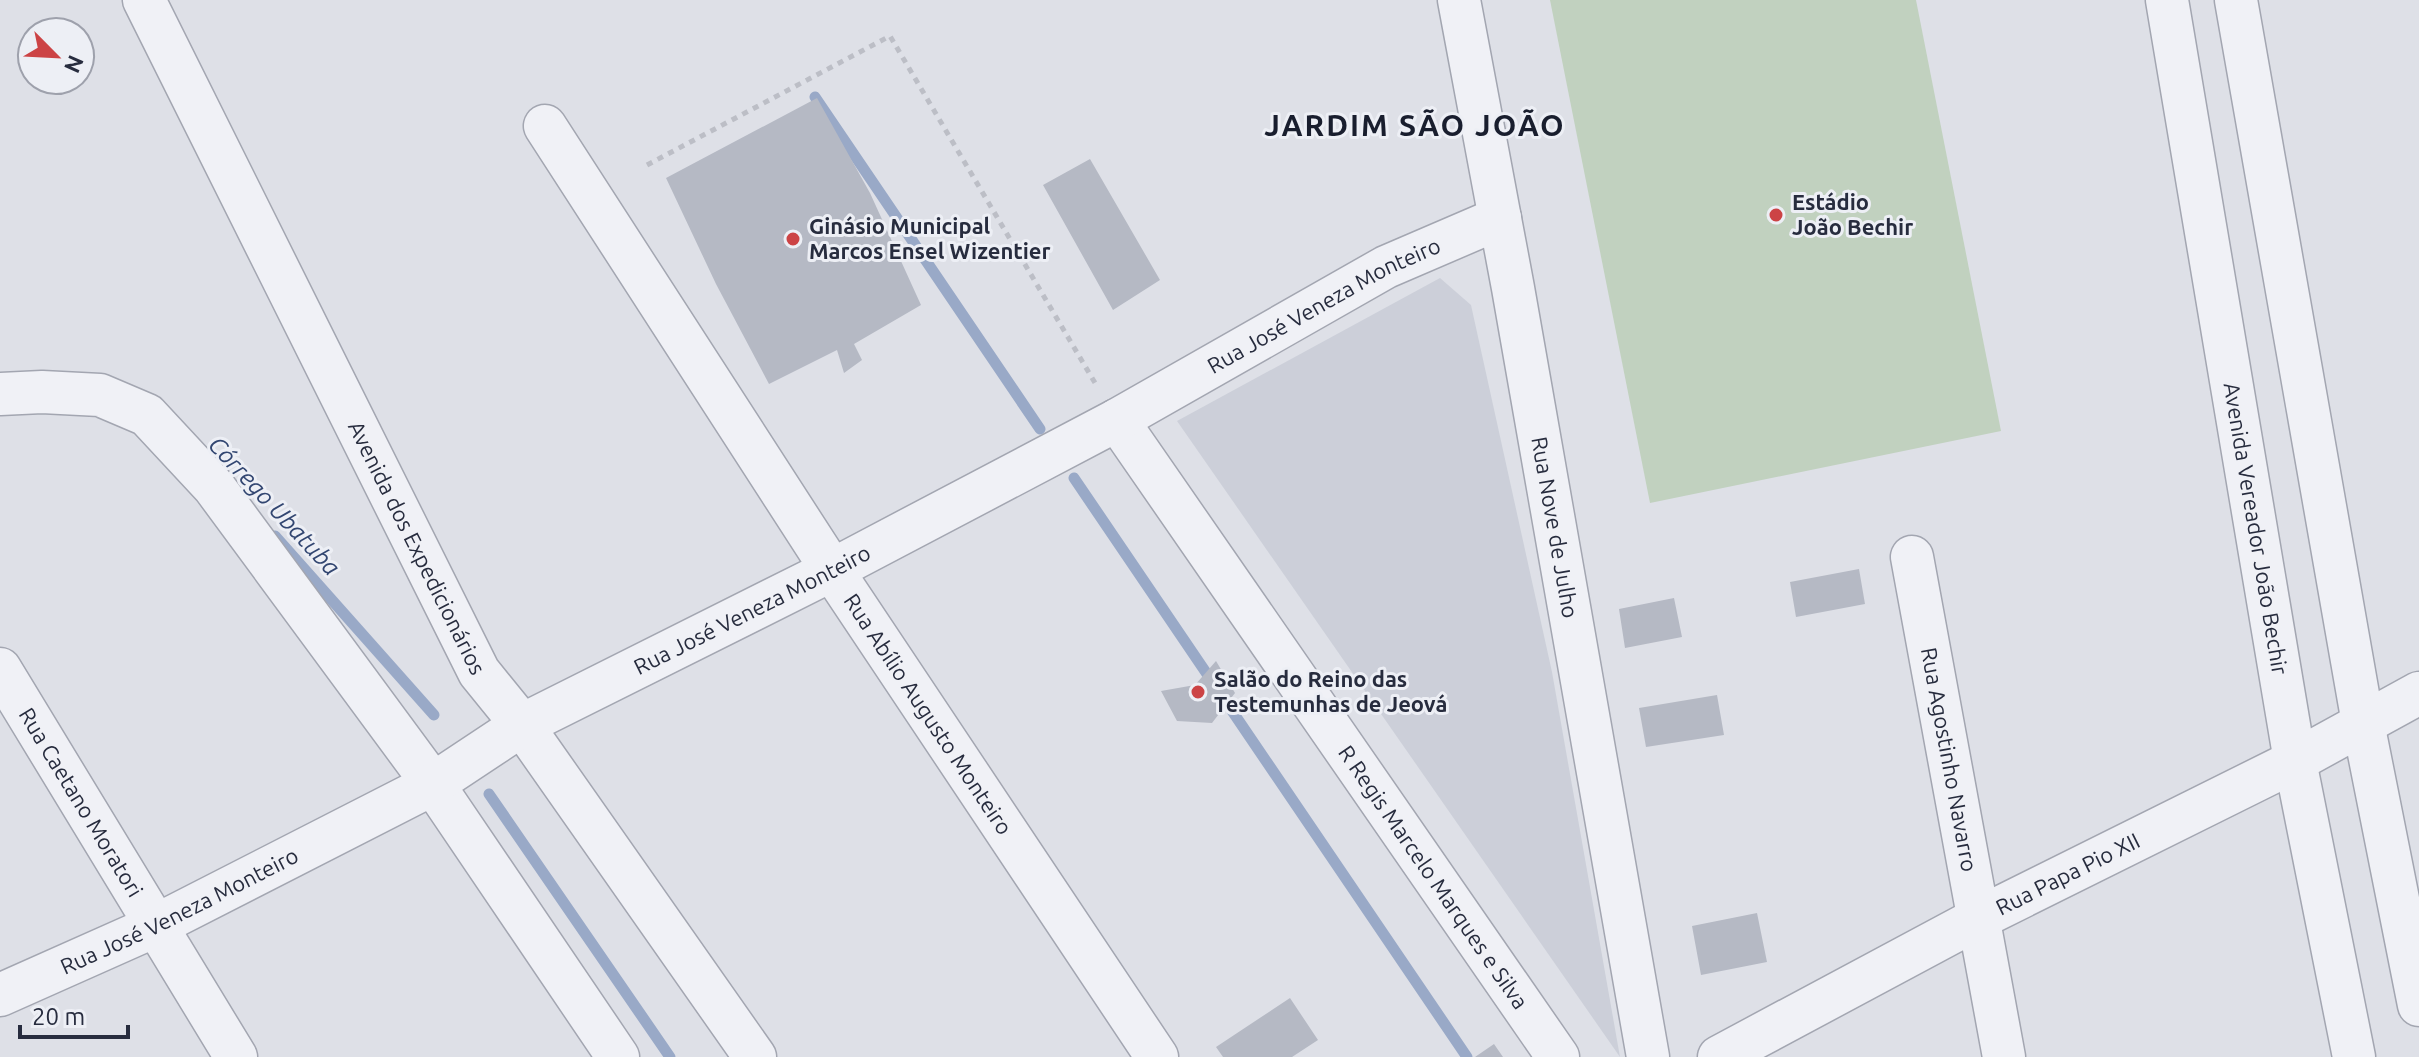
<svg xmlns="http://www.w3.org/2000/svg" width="2419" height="1057" viewBox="0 0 2419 1057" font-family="Ubuntu,sans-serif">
<rect width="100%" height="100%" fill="#dee0e7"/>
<path fill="#cccfd9" d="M1440,278L1471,305L1552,672L1620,1057L1177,421Z"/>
<path fill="#c1d1bf" d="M1550,0H1916L2001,431L1650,503Z"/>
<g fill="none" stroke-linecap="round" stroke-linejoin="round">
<path stroke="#99a9c7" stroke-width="11" d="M815,97L1040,429
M1074,478L1467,1057
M275,536L434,715
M489,794L670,1057"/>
</g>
<path fill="#b5b9c4" d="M817,98L870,193L921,305L854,344L862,360L844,373L837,350L769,384L716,284L666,178Z
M1090,159L1160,280L1113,310L1043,185Z
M1859,569L1865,604L1796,617L1790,582Z
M1674,598L1682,637L1625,648L1619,609Z
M1216,661L1235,693L1212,723L1177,721L1161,691L1195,685Z
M1717,695L1724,735L1646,747L1639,708Z
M1757,913L1767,962L1701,975L1692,926Z
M1290,998L1318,1040L1292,1057H1223L1216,1047Z
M1494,1044L1503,1057H1475Z"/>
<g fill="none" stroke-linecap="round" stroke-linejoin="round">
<g stroke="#a3a6b1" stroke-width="45">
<g id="minor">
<path id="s1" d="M144,0L479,672L522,725L755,1057"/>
<path id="s2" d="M1459,0L1513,288L1648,1057"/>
<path id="s3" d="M2167,0L2295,761L2354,1057"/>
<path d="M2236,0L2363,723L2419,1005"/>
<path id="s4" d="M545,126L832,570L1157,1057"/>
<path d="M0,394L42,392L100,395L147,415L214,487L433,784L618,1057"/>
<path id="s5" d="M1117,420L1558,1057"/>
<path id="s6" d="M1912,557L2004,1057"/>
<path id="s7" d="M0,669L236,1057"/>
<path id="s8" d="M0,995L155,926L433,784L522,725L832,570L1117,420L1386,267L1500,218"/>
<path id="s9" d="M1719,1057L1977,919L2295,761L2419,693"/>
</g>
</g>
<path stroke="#bcbec6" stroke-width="5" stroke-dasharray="6 6" stroke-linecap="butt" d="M647,165L890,36L1098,388"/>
<use href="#minor" stroke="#f0f1f6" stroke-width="42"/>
</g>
<g fill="#cc4345" stroke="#edeff5" stroke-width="3">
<circle cx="1776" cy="215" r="8"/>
<circle cx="793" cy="239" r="8"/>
<circle cx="1198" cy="692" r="8"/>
</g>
<g text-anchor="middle" stroke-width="6" stroke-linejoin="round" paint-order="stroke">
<g font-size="22" font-weight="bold" fill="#272c3e" stroke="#edeff5" text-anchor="start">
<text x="1792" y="210">Estádio<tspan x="1792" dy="25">João Bechir</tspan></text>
<text x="809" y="234">Ginásio Municipal<tspan x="809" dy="25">Marcos Ensel Wizentier</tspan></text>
<text x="1214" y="687">Salão do Reino das<tspan x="1214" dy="25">Testemunhas de Jeová</tspan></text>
</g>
<g font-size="22" fill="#272c3e" stroke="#edeff5">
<text dy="8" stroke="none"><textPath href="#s8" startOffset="1494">Rua José Veneza Monteiro</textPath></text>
<text dy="8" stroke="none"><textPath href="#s2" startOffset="536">Rua Nove de Julho</textPath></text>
<text dy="8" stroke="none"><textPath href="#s3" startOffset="536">Avenida Vereador João Bechir</textPath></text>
<text dy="8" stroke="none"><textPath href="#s1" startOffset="612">Avenida dos Expedicionários</textPath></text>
<text dy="8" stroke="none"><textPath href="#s8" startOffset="846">Rua José Veneza Monteiro</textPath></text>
<text dy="8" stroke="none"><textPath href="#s4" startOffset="702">Rua Abílio Augusto Monteiro</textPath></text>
<text dy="8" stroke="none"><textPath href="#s6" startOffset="206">Rua Agostinho Navarro</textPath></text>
<text dy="8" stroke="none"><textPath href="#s7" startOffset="156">Rua Caetano Moratori</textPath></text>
<text dy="8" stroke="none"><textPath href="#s9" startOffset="394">Rua Papa Pio XII</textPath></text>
<text dy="8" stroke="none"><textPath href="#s5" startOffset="556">R Regis Marcelo Marques e Silva</textPath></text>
<text dy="8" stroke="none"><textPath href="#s8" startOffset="198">Rua José Veneza Monteiro</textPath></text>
</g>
<g font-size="24" font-style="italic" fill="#324671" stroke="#edeff5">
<text transform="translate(274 506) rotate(47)" y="8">Córrego Ubatuba</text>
</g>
<g font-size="30" font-weight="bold" letter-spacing="2" fill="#191e2e" stroke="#edeff5">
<text x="1415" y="136">JARDIM SÃO JOÃO</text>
</g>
</g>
<g transform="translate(56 56) rotate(114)"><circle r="38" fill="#edeff5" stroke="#9ea1ac" stroke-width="2"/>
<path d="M0-6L14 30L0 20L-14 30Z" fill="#cc4345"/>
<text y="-12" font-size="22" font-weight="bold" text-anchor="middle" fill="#272c3e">N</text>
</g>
<path d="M20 1025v12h108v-12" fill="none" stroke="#272c3e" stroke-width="4"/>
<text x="32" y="1025" font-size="24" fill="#272c3e" stroke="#edeff5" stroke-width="6" paint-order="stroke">20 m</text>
</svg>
